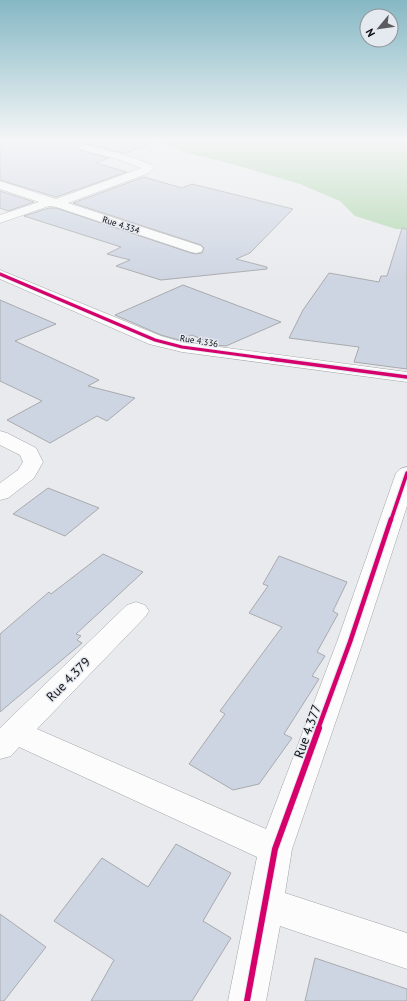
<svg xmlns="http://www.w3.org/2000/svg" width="407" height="1001" viewBox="0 0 407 1001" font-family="'PT Sans',sans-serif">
<rect width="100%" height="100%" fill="#e8eaed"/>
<path fill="#afd6ae" d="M161,141H407V229H396L355,216L340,201L300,184L232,164L184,152Z"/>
<path fill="#ced5e2" stroke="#a8aaad" d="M0,141H147L148,145L124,153L82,143L77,147L79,150L109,158L96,163L127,172L56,197L0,180Z
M144,177L182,188L192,184L293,209L250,253L236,259L267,267V269L161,280L116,266L130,260L107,254L121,247L24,216L49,208H56L191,253L196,254L202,253L204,248L201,245L73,203Z
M0,191L34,202L8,211L0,208Z
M402,228L407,229V369L354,362L359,347L289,338L303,310L329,273L379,282L381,276H387Z
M183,285L281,322L226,346L215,345L192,335L179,340L161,335L115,315Z
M0,300L56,324L15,341L99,380L88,386L135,398L107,421L97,416L50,443L7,420L42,401L0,381Z
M48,488L99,508L65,536L13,514Z
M103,554L143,572L76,634L81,636L77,640L82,643L0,712V634L49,592L51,594Z
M279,556L347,582L333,611L338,614L317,652L325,656L312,676L319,679L284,734L292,738L259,784L233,790L189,764L225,714L220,711L282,627L249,613L268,586L263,584Z
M176,844L231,873L203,921L231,938L192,1001H91L114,960L54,921L102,858L148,887Z
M0,914L46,947L4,1001H0Z
M315,958L407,989V1001H305Z"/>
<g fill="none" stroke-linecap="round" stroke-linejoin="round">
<g stroke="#a2a4a6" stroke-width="1">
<path id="minor" d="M83,144L125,155L152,165L154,167L149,173L68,203L201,246L203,249L201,252L196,253L191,252L56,207L49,206L0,223V215L39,202L0,189V181L56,199L141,168L117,159L79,149L78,147Z
M0,270L161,336L182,342L407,372V382L182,352L149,344L0,279Z
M0,431L7,433L36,448L43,462L34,478L8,498L0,500V483L18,470L23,462L20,455L0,445Z
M407,467V506L363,642L292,849L285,893L407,933V969L280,926L266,1001H228L257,857L19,747L11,756L0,759V728L127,605L136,602L145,605L149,611L145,617L37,729L266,829L337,642L396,473L400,469Z"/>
</g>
<use href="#minor" fill="#fcfcfc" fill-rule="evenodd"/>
<g stroke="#e5e9f0" stroke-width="4.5">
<path id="cycleway-far3" d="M0,274L155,340L182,347L278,360"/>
</g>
<g stroke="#e5e9f0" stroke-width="6">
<path id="cycleway-far2" d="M271,359L407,377
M391,520L407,473"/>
</g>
<g stroke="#e5e9f0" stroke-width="7">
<path id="cycleway-far1" d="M318,729L350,642L391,519"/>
</g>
<g stroke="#e5e9f0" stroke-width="8">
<path id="cycleway" d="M247,1001L275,849L319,728"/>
</g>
<use href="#cycleway-far3" stroke="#d6006c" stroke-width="3"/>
<use href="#cycleway-far2" stroke="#d6006c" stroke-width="3.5"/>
<use href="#cycleway-far1" stroke="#d6006c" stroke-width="4.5"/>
<use href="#cycleway" stroke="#d6006c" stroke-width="6"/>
</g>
<linearGradient id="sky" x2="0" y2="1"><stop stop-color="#85b8c4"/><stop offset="0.5" stop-color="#f5f6f7"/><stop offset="1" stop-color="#f5f6f7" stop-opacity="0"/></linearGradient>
<rect width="407" height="281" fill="url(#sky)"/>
<g text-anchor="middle" stroke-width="3" stroke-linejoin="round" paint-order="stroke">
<g font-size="9" fill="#0f1013" stroke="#e5e9f0">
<text transform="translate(121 225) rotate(18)" y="3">Rue 4.334</text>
<text transform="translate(199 341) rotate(9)" y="3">Rue 4.336</text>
</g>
<g font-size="13" fill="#0f1013" stroke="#e5e9f0">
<text transform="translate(68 679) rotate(-45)" y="5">Rue 4.379</text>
<text transform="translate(307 731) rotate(-70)" y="5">Rue 4.377</text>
</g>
</g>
<g transform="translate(379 28) rotate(241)"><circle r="19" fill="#e5e9f0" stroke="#8f9298"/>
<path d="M0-3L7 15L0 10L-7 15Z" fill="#5b5c5f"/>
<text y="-6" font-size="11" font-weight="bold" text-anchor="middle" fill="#0f1013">N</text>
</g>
</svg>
